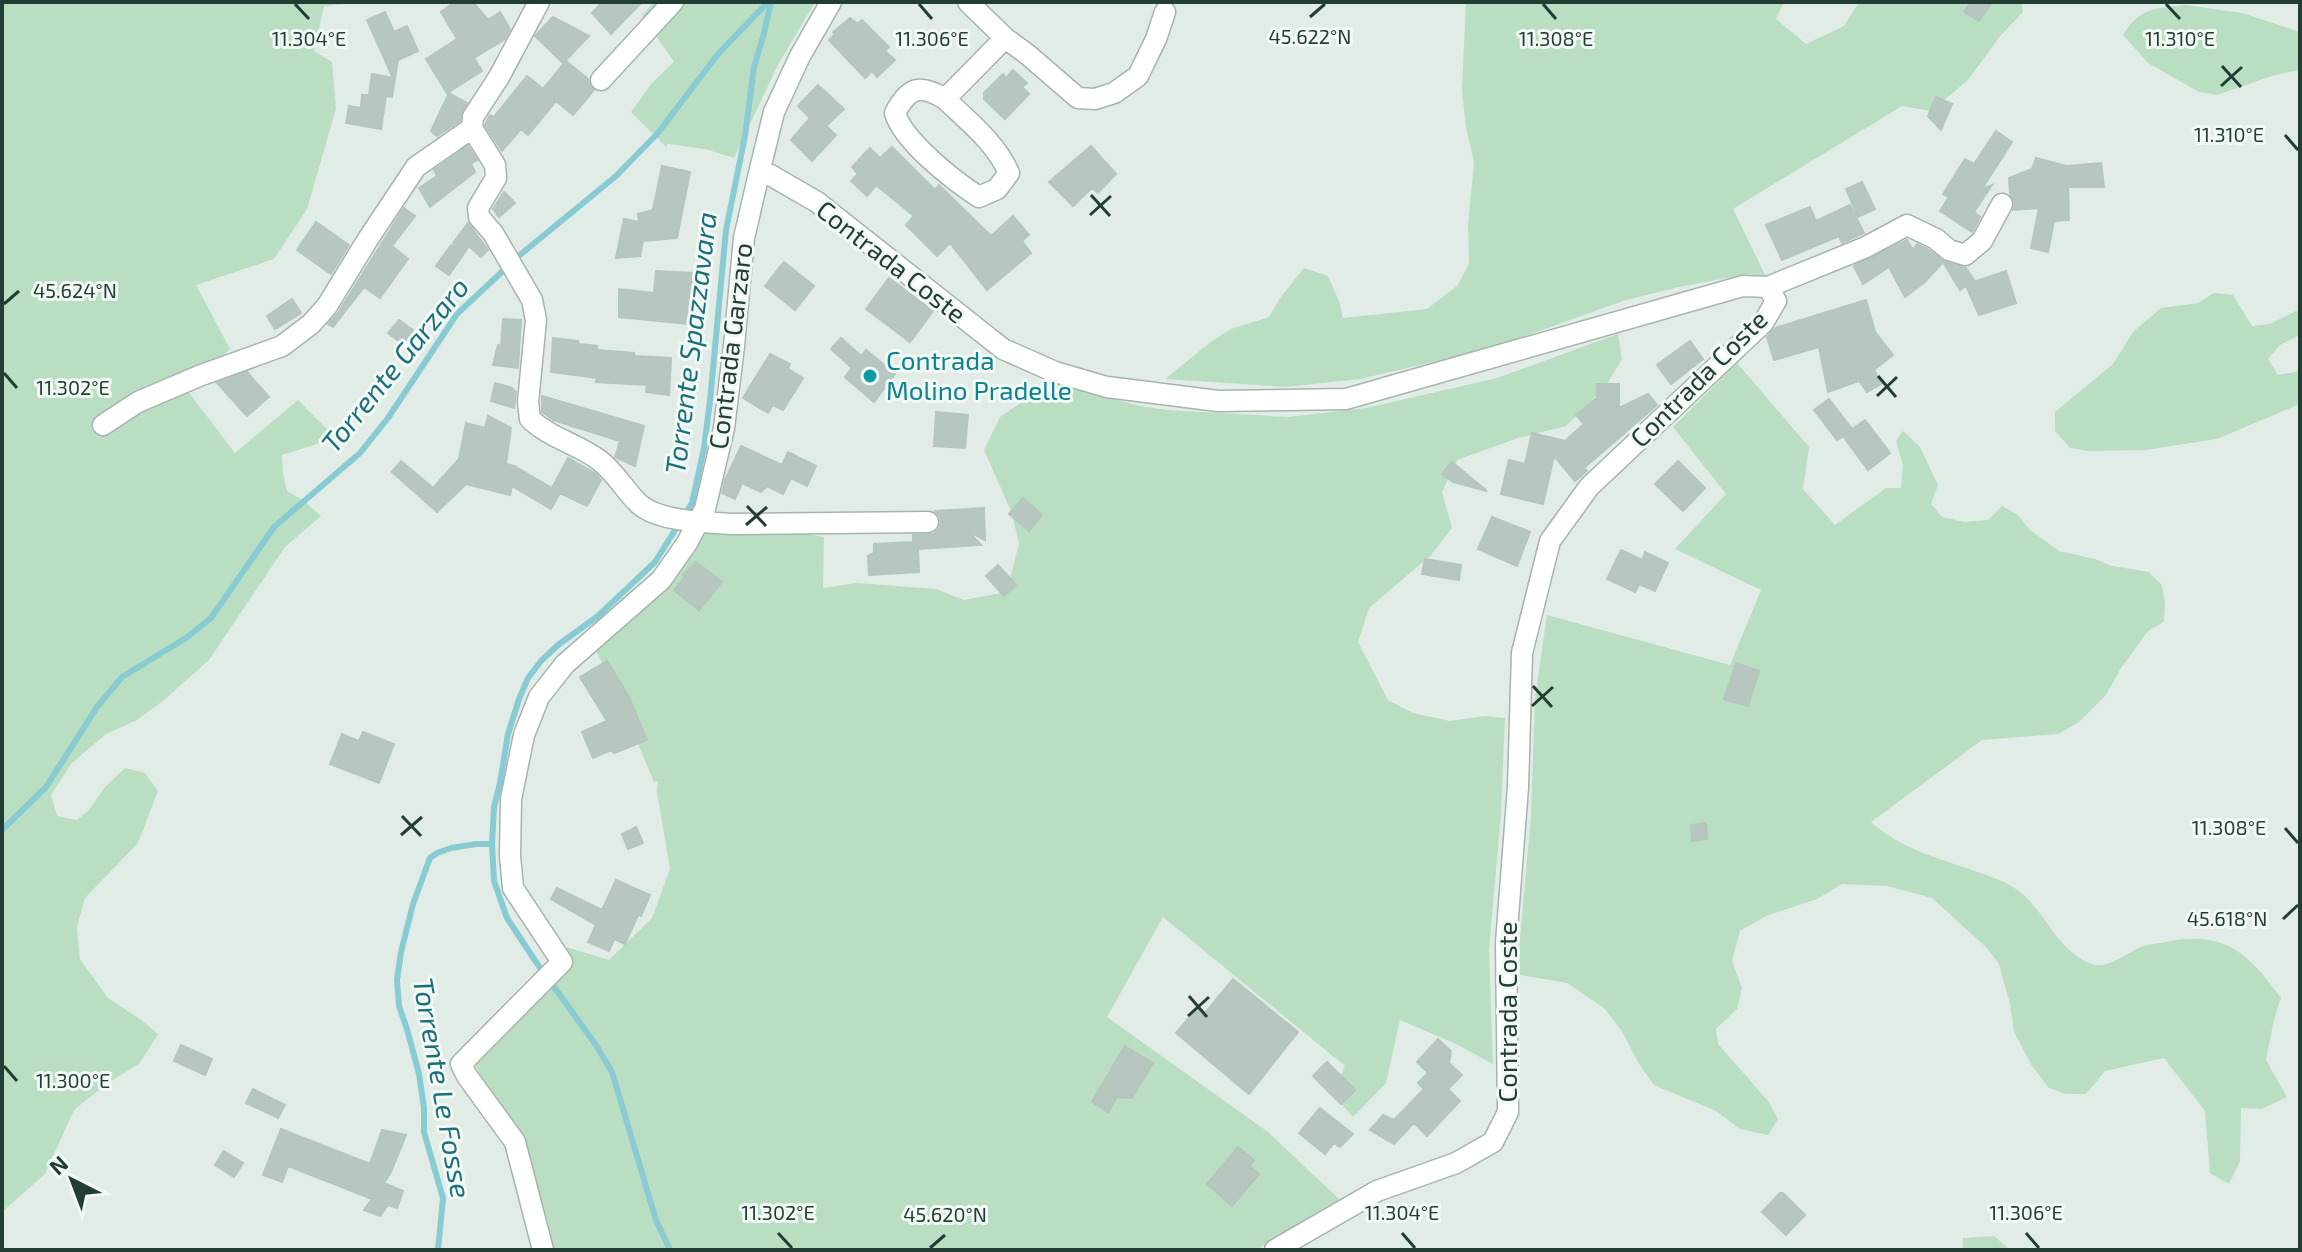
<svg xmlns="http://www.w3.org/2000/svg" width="2302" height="1252" viewBox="0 0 2302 1252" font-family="'Exo 2',sans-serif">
<rect width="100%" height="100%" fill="#e2ece7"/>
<path fill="#badec2" d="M2,2H362L324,6L314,51L332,62L336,109L307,209L274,259L196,285L230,349L187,390L235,453L298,400L336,438L282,455L283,473L287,491L303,500L321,516L285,547L209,660L164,700L137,720L106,734L72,763L51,795L57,816L77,820L89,810L105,787L125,768L145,773L158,791L138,843L85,898L77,927L80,959L108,998L141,1020L158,1034L140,1063L105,1085L74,1110L45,1174L2,1212Z
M654,2H815L778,65L734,158L705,149L668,144L666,147L631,112L652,83L674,62L642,15Z
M1466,2H1526L1527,4L1530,2H1784L1776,19L1806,44L1844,26L1859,2H2021L2023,12L2000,36L1968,80L1931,111L1902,106L1733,209L1769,283L1760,276L1748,274L1679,287L1623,301L1489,349L1360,379L1286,387L1165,379L1212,341L1231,329L1269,317L1280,298L1304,268L1328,276L1339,301L1343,318L1427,309L1457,286L1469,264L1468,225L1474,162L1466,128L1462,90Z
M2186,5L2242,13L2300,32V70L2275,75L2217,95L2199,92L2148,63L2123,35C2140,7 2155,8 2186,5Z
M2214,293L2233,295L2252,326L2270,324L2300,309V335L2280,345L2268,359L2278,375L2295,372L2300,369V404L2217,439L2145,450L2089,451L2070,448L2055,431V412L2113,364L2133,332L2161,308L2198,303Z
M1618,334L1622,359L1604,389L1566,426L1518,438L1457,460L1442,492L1452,528L1431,555L1369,608L1358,642L1388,700L1413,713L1450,721L1485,716L1505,718L1501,814L1489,950L1493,1064L1456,1044L1400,1020L1386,1083L1353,1117L1332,1093L1345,1066L1163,917L1107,1017L1268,1132L1340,1200L1256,1250H554L522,1133L490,1095L476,1066L479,1057L569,962L566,947L609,960L652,918L670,869L657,792L658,781L654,782L621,703L595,648L675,580L716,518L824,537L823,588L857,583L936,589L964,600L1007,592L1019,543L1011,511L984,450L1000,417L1034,394L1047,381L1140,406L1168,410L1288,417L1366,408L1497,378Z
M1737,363L1809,447L1803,489L1835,525L1886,488H1901L1903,465L1896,441L1903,431L1920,447L1938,485L1931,504L1942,517L1965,522L1988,520L2002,506L2018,515L2030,530L2059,551L2095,559L2112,566L2149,572L2162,585L2165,604L2164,622L2148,631L2121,668L2106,695L2079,722L2058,734L1982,740L1871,822C1899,847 1933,857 1969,869C1986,875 2004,880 2019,891C2045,911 2058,952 2091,964C2108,970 2126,953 2141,947C2148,944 2157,944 2165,942C2225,930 2247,952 2281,998L2274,1019L2266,1060L2287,1097L2262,1109L2241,1108L2240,1161L2229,1184L2210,1173L2205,1111L2164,1058L2105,1071L2086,1094H2066L2049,1088L2032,1066L2014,1032L2010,1004L1999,964L1987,948L1932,898L1887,886L1842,884L1817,899L1766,916L1740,931L1732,961L1742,988L1737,1009L1716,1029L1718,1044L1768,1101L1778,1119L1768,1135L1740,1129L1716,1111L1654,1085L1639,1064L1622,1031L1604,1008L1567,983L1520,975L1519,950L1531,816L1535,698L1547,615L1730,665L1761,590L1675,549L1726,494L1673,427Z
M1994,1236L2010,1250H1963V1238Z"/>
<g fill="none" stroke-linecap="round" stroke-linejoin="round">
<path stroke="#89cbd2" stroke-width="6" d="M515,259L616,176L657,134L719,53L768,2
M2,830L46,787L97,707L122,677L186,638L211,618L274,527L360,453L388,418L457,314L507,267
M438,1250L443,1198L424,1132V1108L419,1074L407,1029L399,1006L397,980L401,952L413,904L430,858L437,853L451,848L476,844H492
M670,1250L656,1220L612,1072L596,1045L536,962L507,918L494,881L492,844L494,807L500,783L508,734L519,699L528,678L541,661L558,645L598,616L655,562L692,503L704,448L710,401L726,230L745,136L754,67L763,37L771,2"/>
</g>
<path fill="#b7c7c0" stroke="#b4c6bd" stroke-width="2" d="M454,2H473L488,20L500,12L510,29L505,39L474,58L482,71L447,93L426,59L457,39L441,12Z
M602,2H642L611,34L592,13Z
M1971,2H1992L1979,21L1964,12Z
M385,12L394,32L407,26L418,51L398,60L392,97L386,96L381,129L346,123L349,106L361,108L362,95H369L372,74L393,78L367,20Z
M553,17L589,36L563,63L535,36Z
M850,18L858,24L862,20L889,47L885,51L895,60L877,77L872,71L865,78L829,40L835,34L833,32Z
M566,61L588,79L589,85L594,90L573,115L556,101L528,135L521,129L502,151L485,125L490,115L494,117L527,76L543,89Z
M1013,70L1027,83L1022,87L1029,94L1005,119L984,99V93L1003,74L1006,78Z
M818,85L844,109L826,126L836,135L812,161L791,140L810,118L798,106Z
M449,93L467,103L462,111L460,121L437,136L431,131Z
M1936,97L1952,104L1941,130L1928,116Z
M1996,131L2012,142L1982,189L1992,185L1974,212L1980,217L1972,232L1940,211L1949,197L1943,194L1965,159L1974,164Z
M468,146L477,160L471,164L475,172L430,207L419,188L437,176L434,170Z
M1091,146L1116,174L1098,193L1092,188L1073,206L1049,182Z
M892,147L935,190L939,185L991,236L1013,216L1029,235L1022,241L1031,253L987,290L950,243L937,256L906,225L914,216L876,185L867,196L851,181L858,174L852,167L870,148L880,158Z
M2036,158L2066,166L2101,163L2104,187H2068L2069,220L2054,221L2048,252L2031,248L2039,208L2013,210L2015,203L2010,194L2009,178L2032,169Z
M662,166L690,172L677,238L643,241L640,256L616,258L624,219L639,222L638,214L653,210Z
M1862,182L1875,209L1858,217L1846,189Z
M504,192L515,203L499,217L493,209Z
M1850,205L1864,233L1842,243L1839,236L1782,260L1766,225L1810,207L1816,221Z
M404,208L415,216L392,246L408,259L380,298L364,287L333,327L328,324L338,313Z
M316,222L349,245L331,274L297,250Z
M468,223L488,250L481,257L469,246L449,275L436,266L451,245L457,249L453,243Z
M1907,240L1913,250L1917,244L1929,250L1945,262L1966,268L1974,280L1971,283L2006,271L2016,303L1979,315L1966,286L1960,290L1943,262L1925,282L1905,297L1889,267L1863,284L1854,266Z
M784,262L814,286L795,310L765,286Z
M656,271L693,273L687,324L619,317V289L654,293Z
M889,278L933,311L910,342L866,309Z
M292,299L301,313L275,329L267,316Z
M1866,300L1875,332L1893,355L1874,370L1881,384L1867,392L1859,381L1828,392L1819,347L1774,360L1767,337L1775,328Z
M503,319L521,320L518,368L493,365L498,345L501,346Z
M399,320L413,330L403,344L388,333Z
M553,338L578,341L579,344L597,346V350L634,353V356L671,358L669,395L646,392L647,385L596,382L597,378L551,372Z
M841,338L861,356L866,350L895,374L874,402L845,377L852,368L831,349Z
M1690,341L1703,359L1671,384L1657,365Z
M770,354L790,364L788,369L803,378L783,410L773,405L768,413L743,398Z
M247,372L269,397L247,416L217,383Z
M495,383L512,388L516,392L514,408L491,401Z
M1597,384H1619V408L1648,394L1657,405L1584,468L1587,471L1575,481L1554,456L1543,504L1501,494L1509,460L1525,464L1532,433L1565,441L1584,424L1576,415L1597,398Z
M542,396L644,426L635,466L615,457L620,441L553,420L546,415L542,412Z
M1829,399L1852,429L1865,420L1890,453L1868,470L1843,436L1837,440L1814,410Z
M936,412L968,415L965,448L934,446Z
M488,416L511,428L506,464L514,466L552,488L568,458L596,474L601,480L587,506L560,493L551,509L512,486L510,495L466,484L437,512L392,472L401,461L433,488L459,459L466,423L485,428Z
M741,446L782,465L788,452L816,466L807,486L791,478L783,494L767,486L761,492L742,483L735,499L722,493L725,480Z
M1678,461L1705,488L1683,511L1655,484Z
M1452,462L1487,491L1453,482L1442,474Z
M1023,498L1042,515L1029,531L1009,514Z
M984,508L985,540L968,531L981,545L918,549L919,572L869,575L868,556L874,553V544L913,542V535L934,534L939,529L941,523L940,516L935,511Z
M1492,517L1530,532L1517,566L1478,549Z
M1621,550L1642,560L1645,552L1668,563L1655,591L1639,584L1635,592L1607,579Z
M1425,559L1461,565L1459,580L1422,574Z
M696,562L722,582L699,610L674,590L685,577L683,575Z
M998,565L1016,585L1004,596L986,576Z
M607,661L628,695L647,740L614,753L611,750L593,758L582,732L607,721L580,677Z
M1736,663L1759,671L1748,706L1724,699Z
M363,732L394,744L379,783L330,764L342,734L359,741Z
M1706,823L1707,839L1692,841L1691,825Z
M636,827L643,843L628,849L622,834Z
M616,880L650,895L641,916L638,915L625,944L614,939L609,951L588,942L596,925L551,899L557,888L602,910Z
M1233,979L1298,1032L1249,1094L1176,1033L1198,1007L1205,1013Z
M1438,1039L1451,1051L1449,1063L1462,1075L1448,1089L1460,1101L1427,1136L1414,1123L1394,1144L1370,1130L1383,1115L1394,1120L1424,1089L1418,1083L1428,1073L1417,1062Z
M181,1045L212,1059L205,1075L174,1061Z
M1125,1046L1153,1063L1132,1098L1117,1097L1108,1112L1092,1102Z
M1327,1062L1355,1090L1341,1104L1313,1076Z
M253,1089L285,1105L278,1118L246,1103Z
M1320,1108L1353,1134L1340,1147L1334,1143L1325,1154L1299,1133Z
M281,1129L370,1164L382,1130L406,1135L391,1172L384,1183L403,1191L397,1208L388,1205L380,1216L364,1210L372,1199L288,1166L282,1182L263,1175Z
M1238,1147L1254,1160L1250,1166L1259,1174L1232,1206L1207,1184Z
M224,1151L243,1163L234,1177L215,1165Z
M1780,1193H1783L1805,1215L1786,1235L1762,1212Z"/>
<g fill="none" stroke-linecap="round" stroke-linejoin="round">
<g stroke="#a5b4ae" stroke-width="23">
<path id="minor" d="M539,2L499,77L473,117L472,128L495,165L496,178L478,208L479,217L493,233L532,300L536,320L528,402L530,419C550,438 578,444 599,460C615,472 624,489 637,502C656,522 705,522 732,524L928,522
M968,2L1005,38L1027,54L1078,98L1095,99L1114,93L1138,76L1156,39L1165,12
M601,80L673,2
M945,99C969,122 996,143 1009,173L997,189L979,197C954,181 903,141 895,113C909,86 921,84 945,99L1005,38
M760,169L817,202L1003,349L1055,372L1107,387L1218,401L1346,399L1743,286L1768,287L1776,301L1763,323L1589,487L1550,541L1522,653L1518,787L1506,943L1508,1112L1493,1142L1456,1163L1377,1191L1275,1250
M1768,287L1866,247L1907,225L1936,239L1949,250L1965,255L1982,241L2002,204
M103,425L138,402L199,376L282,346L311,324L327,306L368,239L416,167L472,128
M543,1250L515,1142L467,1076L461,1064L562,962L513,888L510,856L511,799L524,735L539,697L565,664L661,580L687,543L705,509L724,428L734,346L744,238L760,169L774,112L800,56L831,2"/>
</g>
<use href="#minor" stroke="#fff" stroke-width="20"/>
</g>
<path fill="none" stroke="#223d34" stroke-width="3" d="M295,4L309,19M919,4L932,19M1543,4L1556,19M2166,4L2180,19M1310,17L1325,4M2222,66L2241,87M2221,86L2242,67M2285,135L2298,150M1091,195L1110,216M1090,215L1111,196M4,304L19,291M4,373L17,388M1878,376L1896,397M1877,396L1897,377M747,506L766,526M746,525L767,507M1533,686L1552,707M1532,706L1553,687M402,816L421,836M2285,828L2298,843M401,835L422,817M2283,919L2298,905M1189,996L1207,1017M1188,1016L1209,997M4,1066L17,1081M778,1233L792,1248M1402,1233L1415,1248M2026,1233L2039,1248M930,1248L945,1235"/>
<circle fill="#0f9aa8" stroke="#f2f9f5" stroke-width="3" cx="870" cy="376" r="8"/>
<g text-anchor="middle" stroke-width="6" stroke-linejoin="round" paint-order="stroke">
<g font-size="26" fill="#223d34" stroke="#f2f9f5">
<text transform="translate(891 262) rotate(38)" y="9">Contrada Coste</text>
<text transform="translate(731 346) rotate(-83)" y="9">Contrada Garzaro</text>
<text transform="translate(1699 379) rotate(-45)" y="9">Contrada Coste</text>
<text transform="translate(1508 1012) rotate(-90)" y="9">Contrada Coste</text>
</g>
<g font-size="26" fill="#0d838f" stroke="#f2f9f5" text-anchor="start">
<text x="886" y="370">Contrada<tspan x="886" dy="30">Molino Pradelle</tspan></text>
</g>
<g font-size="28" font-style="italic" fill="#1b6f7a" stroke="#f2f9f5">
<text transform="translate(691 343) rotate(-83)" y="10">Torrente Spazzavara</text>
<text transform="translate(395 365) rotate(-51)" y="10">Torrente Garzaro</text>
<text transform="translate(442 1088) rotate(80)" y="10">Torrente Le Fosse</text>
</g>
</g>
<g font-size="20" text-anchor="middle" fill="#223d34" stroke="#f2f9f5" stroke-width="6" stroke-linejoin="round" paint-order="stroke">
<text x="1310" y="44">45.622°N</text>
<text x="309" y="46">11.304°E</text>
<text x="932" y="46">11.306°E</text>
<text x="1556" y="46">11.308°E</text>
<text x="2180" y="46">11.310°E</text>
<text x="2229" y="142">11.310°E</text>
<text x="75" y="298">45.624°N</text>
<text x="73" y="395">11.302°E</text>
<text x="2229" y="835">11.308°E</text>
<text x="2227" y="926">45.618°N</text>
<text x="73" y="1088">11.300°E</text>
<text x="778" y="1220">11.302°E</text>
<text x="1402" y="1220">11.304°E</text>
<text x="2026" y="1220">11.306°E</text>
<text x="945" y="1222">45.620°N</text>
</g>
<rect width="2302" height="1252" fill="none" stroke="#223d34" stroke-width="8"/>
<g transform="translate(72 1180) rotate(318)" stroke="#f2f9f5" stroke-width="6" paint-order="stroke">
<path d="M0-6L14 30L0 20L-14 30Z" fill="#223d34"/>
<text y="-12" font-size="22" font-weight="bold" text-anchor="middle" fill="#223d34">N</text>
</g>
</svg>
